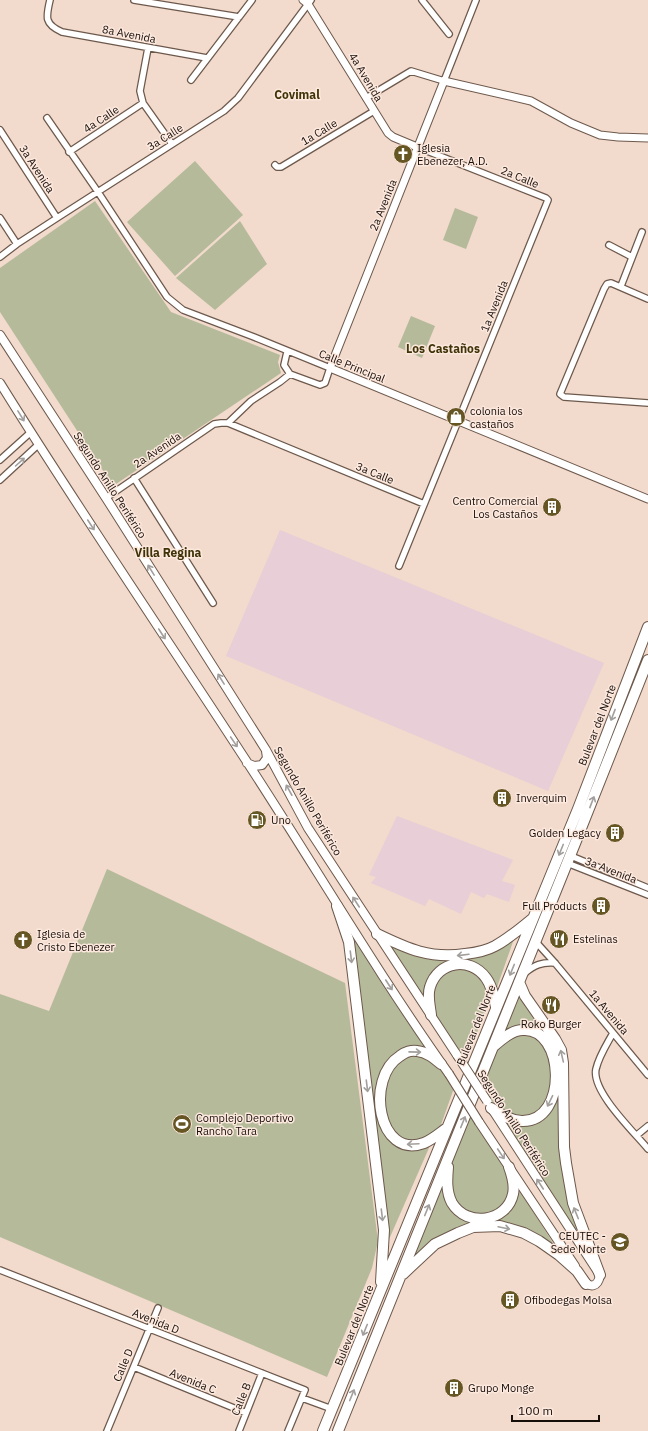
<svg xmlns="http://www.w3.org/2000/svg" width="648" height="1431" viewBox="0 0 648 1431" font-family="'IBM Plex Sans',sans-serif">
<rect width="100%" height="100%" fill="#f2dacc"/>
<path fill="#e7ced7" d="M280,530L604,663L548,791L226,656Z
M397,816L513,860L502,881L515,885L509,902L487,894L484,898L471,892L461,914L429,899L425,906L371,883L376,877L369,875Z"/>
<path fill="#b5ba9a" d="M195,161L243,215L175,276L127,222Z
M95,201L171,312L280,355L278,362L281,373L113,486L0,312V268Z
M455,208L478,217L466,249L443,240Z
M240,221L267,264L215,310L176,278Z
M411,316L435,326L422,358L398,347Z
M107,869L345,983L378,1241L372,1268L327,1377L0,1237V994L49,1011Z
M348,925L431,1053L405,1050L377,1096L399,1146L432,1141L387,1244Z
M515,936L496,990L489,977L450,963L426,1000L387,941L446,960Z
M468,967L484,980L491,998L466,1060L433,1010L432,989L445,971Z
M521,991L523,998C538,1020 555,1037 561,1064V1146L570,1202L578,1235L502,1118C513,1124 526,1126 537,1119C582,1091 549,996 502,1037Z
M522,1033L533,1035L543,1042L553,1069L550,1094L539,1112L516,1117L495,1107L483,1086L499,1046Z
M415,1054L437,1064L454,1088L437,1136L410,1143L395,1136L385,1114L383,1095L390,1070L397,1061Z
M471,1114L508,1169L512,1186L508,1201L485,1217L460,1209L453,1196L451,1163Z
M445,1176L462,1216L503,1214L516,1184L558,1251L529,1232L470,1226L409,1266Z"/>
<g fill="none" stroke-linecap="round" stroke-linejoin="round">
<g stroke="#6d594c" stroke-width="8">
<path id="street" d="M50,0C46,17 44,24 62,32L207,58
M134,0L239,17
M422,0L449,34
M148,48L140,91L143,103L172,144
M191,80L252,0
M366,98L411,71L444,81L476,0
M47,118L98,192L167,297L183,310L254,337L330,368L325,383L320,385L290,374L284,365L287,352
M0,130L57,218
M69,152L143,103
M275,165L277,167H281L374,111
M0,218L17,244
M609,245L632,257
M0,257L17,244L57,218L224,111L238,98L311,0
M621,286L642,232
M648,299L611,283L607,284L604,289L560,394L564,397L648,403
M228,423L251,401L280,382L290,374
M0,460L31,432
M134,478L213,603
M0,480L39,444
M106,498L214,424L221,423H228L424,504
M399,566L548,200L546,198L417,147
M571,856L648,888
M567,863L648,895
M536,942L555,963L648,1075
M525,973C534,965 542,962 555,963
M613,1033C607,1044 599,1056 596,1069C591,1091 634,1132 648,1149
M637,1135L648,1126
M0,1270L305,1390L288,1431
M134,1367L246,1413
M302,1398L332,1409
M107,1431L158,1308
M239,1431L262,1373"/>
</g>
<g stroke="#6d594c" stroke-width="9">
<path id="secondary" d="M303,0L308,4L388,133L393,137L417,147
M648,138L618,137L600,135L571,123L531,101L444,81L330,368L648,499"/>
</g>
<g stroke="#6d594c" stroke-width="10">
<path id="primary" d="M0,335L106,498L266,750L308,828L457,1055
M0,383C80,512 166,637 249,765C316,868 378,974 449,1074
M247,763L254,766L262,765L267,758L266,751
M492,1109L600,1275C598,1287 590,1289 583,1279
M479,1122L575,1266"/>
</g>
<g stroke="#6d594c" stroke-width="12">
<path id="highway" d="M337,906L349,942L384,1230L381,1282
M377,934C408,949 430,959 465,954C474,953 486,951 495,946C508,939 520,929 532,919
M519,982L525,996L555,1039L561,1050L563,1063L564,1147L566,1163L573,1203L600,1275
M431,1015C430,1006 427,996 430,987C438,961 470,956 486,978C492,986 494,997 496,1007
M441,1064C434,1058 427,1052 417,1051C412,1050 405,1052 400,1056C365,1078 378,1160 424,1143C432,1140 440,1133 447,1128
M491,1108C501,1114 510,1121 522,1121C569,1122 565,1027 523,1030C512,1030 502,1039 494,1046
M448,1167C447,1179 446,1192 452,1203C467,1228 507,1222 513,1194C515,1185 512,1175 509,1167
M403,1274L435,1244L458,1233L473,1227L500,1226L524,1233L539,1241L559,1255L577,1271L586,1284
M323,1431L578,809L648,627
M338,1431L576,841L648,660"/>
</g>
<use href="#street" stroke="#fff" stroke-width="5.5"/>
<use href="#secondary" stroke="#fff" stroke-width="7"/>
<use href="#primary" stroke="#fff" stroke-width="8"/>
<use href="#highway" stroke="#fff" stroke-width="10"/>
<g stroke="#6d594c" stroke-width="10" stroke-linecap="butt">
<path id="primary-bridge" d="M457,1055L487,1101
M449,1074L479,1122"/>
</g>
<use href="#primary-bridge" stroke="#fff" stroke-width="8"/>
</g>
<defs><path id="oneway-shaft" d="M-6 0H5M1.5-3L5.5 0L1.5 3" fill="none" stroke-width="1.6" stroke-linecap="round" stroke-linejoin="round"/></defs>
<g stroke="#a29f9d">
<use href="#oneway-shaft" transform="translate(21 416) rotate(58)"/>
<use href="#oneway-shaft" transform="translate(20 462) rotate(-42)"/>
<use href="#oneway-shaft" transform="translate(91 525) rotate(57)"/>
<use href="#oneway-shaft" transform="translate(151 570) rotate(-122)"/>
<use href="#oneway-shaft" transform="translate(162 634) rotate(57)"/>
<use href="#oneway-shaft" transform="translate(221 679) rotate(-122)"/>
<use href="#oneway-shaft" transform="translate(613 715) rotate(111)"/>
<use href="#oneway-shaft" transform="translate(234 742) rotate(56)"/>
<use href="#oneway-shaft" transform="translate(289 790) rotate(-119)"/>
<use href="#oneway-shaft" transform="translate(592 802) rotate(-69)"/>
<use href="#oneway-shaft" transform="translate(561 850) rotate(112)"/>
<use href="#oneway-shaft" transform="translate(356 902) rotate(-123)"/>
<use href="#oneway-shaft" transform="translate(463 955) rotate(173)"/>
<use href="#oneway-shaft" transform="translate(351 957) rotate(83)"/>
<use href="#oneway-shaft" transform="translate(512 970) rotate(112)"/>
<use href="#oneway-shaft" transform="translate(389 985) rotate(57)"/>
<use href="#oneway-shaft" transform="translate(415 1052) rotate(1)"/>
<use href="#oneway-shaft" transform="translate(562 1056) rotate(-103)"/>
<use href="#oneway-shaft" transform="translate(367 1086) rotate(83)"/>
<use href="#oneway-shaft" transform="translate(550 1101) rotate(116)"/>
<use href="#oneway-shaft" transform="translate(463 1122) rotate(-68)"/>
<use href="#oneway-shaft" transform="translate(413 1144) rotate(177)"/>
<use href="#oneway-shaft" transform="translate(501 1154) rotate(56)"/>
<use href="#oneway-shaft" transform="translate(540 1184) rotate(-123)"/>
<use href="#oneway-shaft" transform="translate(427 1210) rotate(-68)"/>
<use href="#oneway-shaft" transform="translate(576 1213) rotate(-112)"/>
<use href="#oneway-shaft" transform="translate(382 1215) rotate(83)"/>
<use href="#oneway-shaft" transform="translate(504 1228) rotate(12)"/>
<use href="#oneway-shaft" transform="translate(365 1330) rotate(112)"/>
<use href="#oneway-shaft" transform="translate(352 1395) rotate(-68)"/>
</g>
<defs>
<g id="church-disc" transform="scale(1)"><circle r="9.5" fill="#665623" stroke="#fce8dd"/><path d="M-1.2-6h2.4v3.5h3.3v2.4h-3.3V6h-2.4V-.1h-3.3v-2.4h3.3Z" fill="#fff"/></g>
<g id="shop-disc" transform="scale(1)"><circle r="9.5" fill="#665623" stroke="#fce8dd"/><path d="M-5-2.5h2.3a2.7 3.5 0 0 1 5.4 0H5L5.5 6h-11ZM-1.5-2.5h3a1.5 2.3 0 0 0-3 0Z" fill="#fff"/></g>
<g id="building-disc" transform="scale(1)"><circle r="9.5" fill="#665623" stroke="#fce8dd"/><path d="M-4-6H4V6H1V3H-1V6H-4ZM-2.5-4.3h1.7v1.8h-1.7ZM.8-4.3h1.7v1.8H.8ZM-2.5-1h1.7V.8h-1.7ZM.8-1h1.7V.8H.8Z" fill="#fff"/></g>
<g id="fuel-disc" transform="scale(1)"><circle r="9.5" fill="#665623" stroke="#fce8dd"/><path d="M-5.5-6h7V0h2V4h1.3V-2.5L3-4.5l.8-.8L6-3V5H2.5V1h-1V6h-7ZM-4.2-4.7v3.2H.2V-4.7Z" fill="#fff"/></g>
<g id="restaurant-disc" transform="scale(1)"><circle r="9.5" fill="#665623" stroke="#fce8dd"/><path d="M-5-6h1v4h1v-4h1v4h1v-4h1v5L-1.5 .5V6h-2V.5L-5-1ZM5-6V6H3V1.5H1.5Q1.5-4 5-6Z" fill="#fff"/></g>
<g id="stadium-disc" transform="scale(1)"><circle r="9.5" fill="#665623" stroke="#fce8dd"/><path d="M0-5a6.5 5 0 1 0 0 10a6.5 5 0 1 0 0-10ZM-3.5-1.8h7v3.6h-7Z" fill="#fff"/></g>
<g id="university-disc" transform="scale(1)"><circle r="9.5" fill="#665623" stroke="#fce8dd"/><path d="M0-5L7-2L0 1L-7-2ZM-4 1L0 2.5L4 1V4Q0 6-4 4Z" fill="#fff"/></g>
</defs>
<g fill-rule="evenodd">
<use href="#church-disc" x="403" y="154"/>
<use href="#shop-disc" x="456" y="417"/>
<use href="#building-disc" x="552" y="507"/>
<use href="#building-disc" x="502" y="798"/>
<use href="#fuel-disc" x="257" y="820"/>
<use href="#building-disc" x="615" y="833"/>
<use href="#building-disc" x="601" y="906"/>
<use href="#restaurant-disc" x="559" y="939"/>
<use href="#church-disc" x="23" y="940"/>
<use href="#restaurant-disc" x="551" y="1005"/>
<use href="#stadium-disc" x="182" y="1124"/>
<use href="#university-disc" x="620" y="1242"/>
<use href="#building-disc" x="510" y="1300"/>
<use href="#building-disc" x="454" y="1388"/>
</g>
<g text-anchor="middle" stroke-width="3" stroke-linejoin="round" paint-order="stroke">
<g font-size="11" fill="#160e09" stroke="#fce8dd">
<text transform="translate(129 34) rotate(11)" y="4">8a Avenida</text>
<text transform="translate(366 77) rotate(59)" y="4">4a Avenida</text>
<text transform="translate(101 119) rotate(-33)" y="4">4a Calle</text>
<text transform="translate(319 132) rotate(-31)" y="4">1a Calle</text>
<text transform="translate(165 137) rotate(-32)" y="4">3a Calle</text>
<text transform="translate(37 169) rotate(57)" y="4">3a Avenida</text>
<text transform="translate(520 177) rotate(22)" y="4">2a Calle</text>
<text transform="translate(383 205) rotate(-68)" y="4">2a Avenida</text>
<text transform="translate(494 306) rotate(-68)" y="4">1a Avenida</text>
<text transform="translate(352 366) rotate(22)" y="4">Calle Principal</text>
<text transform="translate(157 450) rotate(-34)" y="4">2a Avenida</text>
<text transform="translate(375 473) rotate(22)" y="4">3a Calle</text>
<text transform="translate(110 485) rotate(57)" y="4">Segundo Anillo Periférico</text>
<text transform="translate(597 725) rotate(-69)" y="4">Bulevar del Norte</text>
<text transform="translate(308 801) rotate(60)" y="4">Segundo Anillo Periférico</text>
<text transform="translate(611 870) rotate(21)" y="4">3a Avenida</text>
<text transform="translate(609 1012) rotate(50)" y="4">1a Avenida</text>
<text transform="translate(476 1025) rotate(-68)" y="4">Bulevar del Norte</text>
<text transform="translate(514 1123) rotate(57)" y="4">Segundo Anillo Periférico</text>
<text transform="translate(156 1321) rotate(22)" y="4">Avenida D</text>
<text transform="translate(354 1325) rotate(-68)" y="4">Bulevar del Norte</text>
<text transform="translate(123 1365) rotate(-67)" y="4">Calle D</text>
<text transform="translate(193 1381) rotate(22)" y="4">Avenida C</text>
<text transform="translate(241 1399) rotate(-68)" y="4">Calle B</text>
</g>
<g font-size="11" fill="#160e09" stroke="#fce8dd" text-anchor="start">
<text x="417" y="152">Iglesia<tspan x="417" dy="13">Ebenezer, A.D.</tspan></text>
<text x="470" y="415">colonia los<tspan x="470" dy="13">castaños</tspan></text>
<text x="538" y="505" text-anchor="end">Centro Comercial<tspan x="538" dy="13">Los Castaños</tspan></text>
<text x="516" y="802">Inverquim</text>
<text x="271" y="824">Uno</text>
<text x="601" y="837" text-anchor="end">Golden Legacy</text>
<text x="587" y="910" text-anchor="end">Full Products</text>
<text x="37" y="938">Iglesia de<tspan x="37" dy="13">Cristo Ebenezer</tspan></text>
<text x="573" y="943">Estelinas</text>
<text x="551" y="1028" text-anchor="middle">Roko Burger</text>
<text x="196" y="1122">Complejo Deportivo<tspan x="196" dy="13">Rancho Tara</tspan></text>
<text x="606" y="1240" text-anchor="end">CEUTEC -<tspan x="606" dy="13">Sede Norte</tspan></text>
<text x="524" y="1304">Ofibodegas Molsa</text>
<text x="468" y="1392">Grupo Monge</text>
</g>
<g font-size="12" font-weight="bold" fill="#3f3308" stroke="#fce8dd">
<text x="297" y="99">Covimal</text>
<text x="443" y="353">Los Castaños</text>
<text x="168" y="557">Villa Regina</text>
</g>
</g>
<path d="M512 1415v6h87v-6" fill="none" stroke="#160e09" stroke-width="2"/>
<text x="518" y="1415" font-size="12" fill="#160e09" stroke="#fce8dd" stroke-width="3" paint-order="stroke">100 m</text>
</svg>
